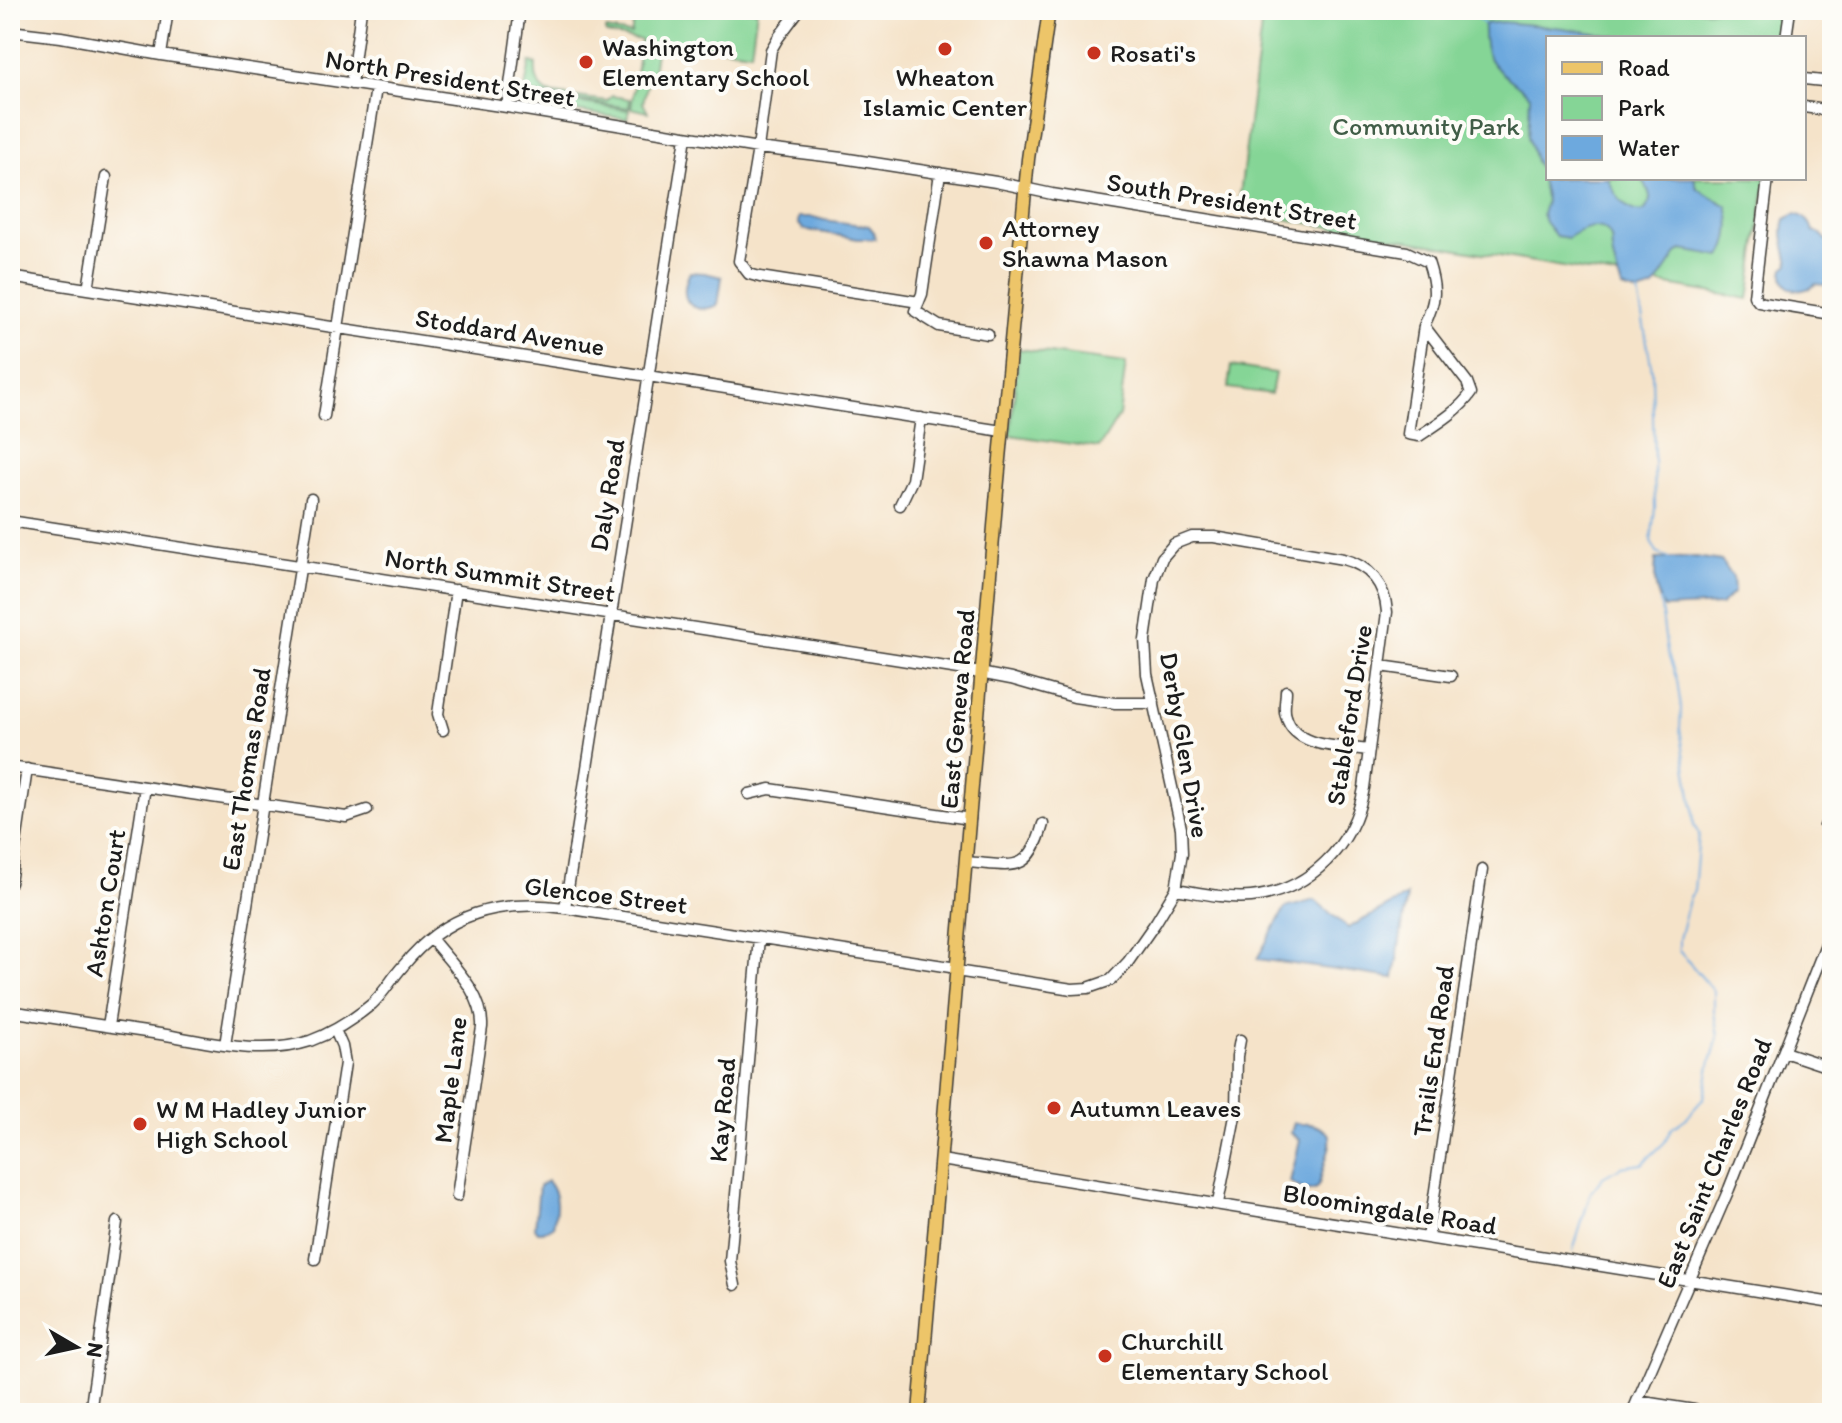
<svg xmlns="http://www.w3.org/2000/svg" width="1842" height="1423" viewBox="0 0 1842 1423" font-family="Itim,sans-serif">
<rect width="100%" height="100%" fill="#fdfcf7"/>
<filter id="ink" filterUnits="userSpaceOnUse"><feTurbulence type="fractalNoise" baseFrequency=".0125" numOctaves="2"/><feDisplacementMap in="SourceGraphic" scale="16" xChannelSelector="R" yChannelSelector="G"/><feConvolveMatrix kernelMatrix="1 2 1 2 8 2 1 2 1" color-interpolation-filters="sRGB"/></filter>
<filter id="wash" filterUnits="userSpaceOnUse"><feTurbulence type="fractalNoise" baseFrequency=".006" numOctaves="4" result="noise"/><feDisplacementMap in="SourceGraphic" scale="32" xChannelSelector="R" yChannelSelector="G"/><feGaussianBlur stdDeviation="1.8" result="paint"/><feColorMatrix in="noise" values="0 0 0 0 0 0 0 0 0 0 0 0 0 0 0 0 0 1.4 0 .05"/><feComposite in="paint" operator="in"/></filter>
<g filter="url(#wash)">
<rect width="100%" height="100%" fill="#f5e3c9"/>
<path fill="#85d596" stroke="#507859" stroke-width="2" d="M636,10H757L751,52L658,39L653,72H650L643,103L648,112L631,108L641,40L606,34V30L631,34Z
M1263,10H1789L1785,38H1548V178H1766L1749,299L1238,211Z
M530,62L536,64C535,77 537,86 548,93L607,101L612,96L630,99L629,108L524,92Z
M524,94L629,110L627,119L523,103Z
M1019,349L1126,363L1119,416L1099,448L1010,435Z
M1231,366L1275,373L1271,394L1228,388Z"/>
<path fill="#6da9de" stroke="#44627d" stroke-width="2" d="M1502,22L1563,28L1625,38H1548V178H1608C1614,193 1626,215 1644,211C1655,198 1649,192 1642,178H1694L1697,188L1727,206C1732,222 1730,243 1721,257L1682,250L1678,252L1654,288L1638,293L1622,288C1618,276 1613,263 1612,251C1611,247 1612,242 1611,238C1603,218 1579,230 1568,238L1556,236L1545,222L1542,214L1546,201L1541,179L1542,172L1535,161L1528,137L1530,96C1501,68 1482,70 1484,24Z
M1795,214C1805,216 1811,222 1813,232L1821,234L1832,246V282C1826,286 1823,285 1816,284C1801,296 1778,291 1784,268L1789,264C1786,249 1780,234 1785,219Z
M799,217H813L824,220L869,226L874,232L875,239H858L803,229L798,223Z
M690,272L705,273L722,277L718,305C689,317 677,297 690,272Z
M1696,557L1721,561L1733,577L1734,592L1721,605L1664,608C1654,591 1654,579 1656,559Z
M1407,896L1394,978L1257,959L1285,908L1315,900L1348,928Z
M1294,1122C1301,1126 1303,1123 1310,1124C1317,1125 1325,1130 1330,1135V1145L1319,1184C1313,1198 1300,1188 1290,1182L1300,1140L1291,1133Z
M547,1181C559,1195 557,1209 553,1226L542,1232H538L535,1228L539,1186Z"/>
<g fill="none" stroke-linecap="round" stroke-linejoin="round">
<path stroke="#6da9de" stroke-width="2" d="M1466,10L1471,11L1484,24
M1638,293L1652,370L1655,508L1651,542L1657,553L1668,558L1669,561
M1573,1251L1591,1192L1603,1177L1621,1167L1642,1164L1665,1142L1671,1129L1688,1117L1695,1108L1704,1098L1710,1065L1718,1037L1714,1012V991L1679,951V939L1689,900L1694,891L1699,834L1694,826L1693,808L1680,729L1681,708L1677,680L1667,652L1660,600"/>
</g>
</g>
<g filter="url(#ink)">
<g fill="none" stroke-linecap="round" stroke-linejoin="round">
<g stroke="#3d3a36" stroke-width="13">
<path id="minor" d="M799,10L778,38L771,50L758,148L739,261L749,274L760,277L919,302
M10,31L61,37L161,55L507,107L758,148L842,158L996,182L1052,194L1407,252L1428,262C1437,289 1436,301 1424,326L1467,382L1471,393C1459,411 1437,424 1419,436L1408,434L1424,326
M1786,38L1790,10
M161,55L168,10
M1804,79L1832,82
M351,84L361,10
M507,107L520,10
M1804,107L1832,111
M940,173L922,294L915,311L939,326L988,334
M1768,178L1754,296L1759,302L1764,303L1832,314
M10,277L1002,431
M88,289L106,177
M324,416L376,88
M900,505L912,480L921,418
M10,521L959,669L1011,679L1074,697L1115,703H1154
M1381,666L1451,676
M1286,691C1286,699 1283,709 1286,716C1295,749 1342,746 1369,750
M443,730L438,714L456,590
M10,767L346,817L367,810
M749,794L770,789L970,819
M1825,826L1832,827
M966,862C1011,865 1029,876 1043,824
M10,883L27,769
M565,908L686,137
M431,938C450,963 484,993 482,1027L457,1196
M956,971L1072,989L1088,988L1111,980L1128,962L1156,922L1176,889L1182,853L1181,828L1147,674L1145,640L1154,579L1162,558L1174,544L1192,537H1214L1343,559C1370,566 1385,585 1387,612L1364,788C1354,845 1310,891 1251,897C1226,899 1200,893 1176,889
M10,1011C60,1019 110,1027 160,1034C209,1042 261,1057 310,1041C332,1033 354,1019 372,1004C384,993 392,978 403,966C446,913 499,899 565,908L957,968
M108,1026L145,787
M225,1045L311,499
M1784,1052L1832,1068
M941,1160L1832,1303
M1218,1203L1236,1111L1237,1056L1240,1040
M1428,1238L1482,870
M315,1259L345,1063L342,1046L335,1030
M735,1285L730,1261L759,938
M1637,1401L1713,1413
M90,1413L117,1222
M437,1413L442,1411L452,1413
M1632,1413L1729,1189L1832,929
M1830,1413L1832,1404"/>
</g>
<g stroke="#3d3a36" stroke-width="15">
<path id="major" d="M919,1413L997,491L1028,159L1049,10"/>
</g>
<use href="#minor" stroke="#fff" stroke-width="10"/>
<use href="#major" stroke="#edc569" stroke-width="12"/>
</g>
</g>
<g fill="#c8321e" stroke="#fdfcf7" stroke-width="3">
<circle cx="945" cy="49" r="8"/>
<circle cx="1094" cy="53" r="8"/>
<circle cx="586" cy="62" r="8"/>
<circle cx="986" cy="243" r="8"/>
<circle cx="1054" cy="1108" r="8"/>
<circle cx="140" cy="1124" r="8"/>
<circle cx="1105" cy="1356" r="8"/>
</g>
<g text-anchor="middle" stroke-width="8" stroke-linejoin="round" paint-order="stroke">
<g font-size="26" fill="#1c1c1c" stroke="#fdfcf7" text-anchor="start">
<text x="602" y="56">Washington<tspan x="602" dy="30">Elementary School</tspan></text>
<text x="1110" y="62">Rosati's</text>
<text x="945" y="86" text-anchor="middle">Wheaton<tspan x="945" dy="30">Islamic Center</tspan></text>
<text x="1002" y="237">Attorney<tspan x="1002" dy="30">Shawna Mason</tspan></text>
<text x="1070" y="1117">Autumn Leaves</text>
<text x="156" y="1118">W M Hadley Junior<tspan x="156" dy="30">High School</tspan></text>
<text x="1121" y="1350">Churchill<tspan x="1121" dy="30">Elementary School</tspan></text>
</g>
<g font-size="26" fill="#1c1c1c" stroke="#fdfcf7">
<text transform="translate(450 78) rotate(9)" y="9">North President Street</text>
<text transform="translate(1232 201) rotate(9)" y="9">South President Street</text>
<text transform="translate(510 332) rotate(9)" y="9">Stoddard Avenue</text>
<text transform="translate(607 495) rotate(-81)" y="9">Daly Road</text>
<text transform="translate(500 575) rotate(9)" y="9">North Summit Street</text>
<text transform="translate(957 709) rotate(-85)" y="9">East Geneva Road</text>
<text transform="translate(1349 715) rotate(-81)" y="9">Stableford Drive</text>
<text transform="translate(1185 745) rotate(80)" y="9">Derby Glen Drive</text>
<text transform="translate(246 769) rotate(-81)" y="9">East Thomas Road</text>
<text transform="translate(606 895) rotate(7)" y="9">Glencoe Street</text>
<text transform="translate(105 903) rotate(-81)" y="9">Ashton Court</text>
<text transform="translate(1433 1051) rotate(-82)" y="9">Trails End Road</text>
<text transform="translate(450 1080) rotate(-83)" y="9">Maple Lane</text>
<text transform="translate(722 1110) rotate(-85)" y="9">Kay Road</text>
<text transform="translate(1714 1163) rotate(-68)" y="9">East Saint Charles Road</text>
<text transform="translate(1390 1209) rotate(9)" y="9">Bloomingdale Road</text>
</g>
<g font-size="26" fill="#415d47" stroke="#fdfcf7">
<text x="1426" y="135">Community Park</text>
</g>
</g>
<rect width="1842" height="1423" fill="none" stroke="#fdfcf7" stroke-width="40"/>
<rect x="1546" y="36" width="260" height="144" fill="#fdfcf7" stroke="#a3a29f" stroke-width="2"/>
<rect x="1562" y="62" width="40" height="12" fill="#edc569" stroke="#a3a29f" stroke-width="2"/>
<text x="1618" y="76" font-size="24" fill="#1c1c1c">Road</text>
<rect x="1562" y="96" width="40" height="24" fill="#85d596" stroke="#a3a29f" stroke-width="2"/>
<text x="1618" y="116" font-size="24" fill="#1c1c1c">Park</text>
<rect x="1562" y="136" width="40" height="24" fill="#6da9de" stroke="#a3a29f" stroke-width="2"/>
<text x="1618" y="156" font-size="24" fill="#1c1c1c">Water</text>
<g transform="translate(76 1347) rotate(99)" stroke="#fdfcf7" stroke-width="6" paint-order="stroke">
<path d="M0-6L14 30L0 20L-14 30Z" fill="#1c1c1c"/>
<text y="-12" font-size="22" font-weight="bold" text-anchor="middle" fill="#1c1c1c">N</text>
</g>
</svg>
